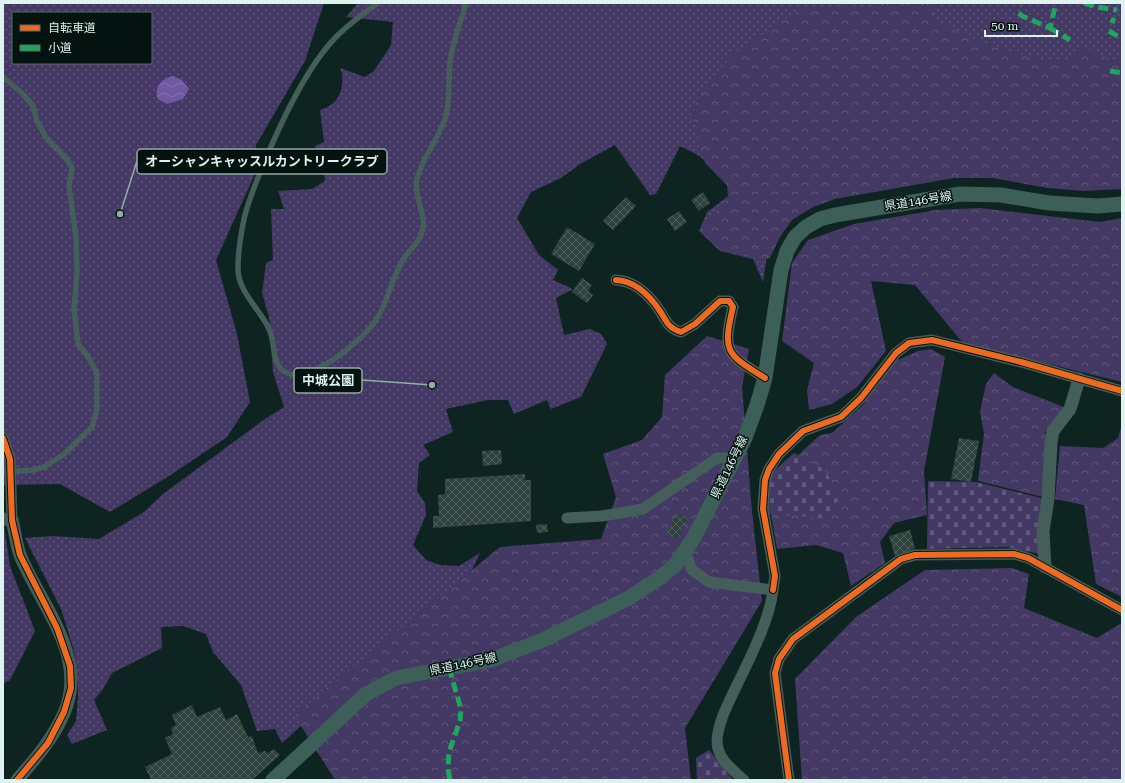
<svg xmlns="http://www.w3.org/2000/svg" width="1125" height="783" viewBox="0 0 1125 783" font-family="'Roboto Serif','Noto Sans JP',serif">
<defs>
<pattern id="green-dots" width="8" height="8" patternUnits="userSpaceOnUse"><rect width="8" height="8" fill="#443965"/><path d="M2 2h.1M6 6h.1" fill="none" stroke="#5f567b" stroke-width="1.8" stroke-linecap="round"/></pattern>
<pattern id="forest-crowns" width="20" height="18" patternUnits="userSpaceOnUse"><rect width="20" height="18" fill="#443965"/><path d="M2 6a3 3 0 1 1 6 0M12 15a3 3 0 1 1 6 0" fill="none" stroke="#5f567b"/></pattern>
<pattern id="cemetery-stones" width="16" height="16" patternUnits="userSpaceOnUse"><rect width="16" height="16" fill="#443965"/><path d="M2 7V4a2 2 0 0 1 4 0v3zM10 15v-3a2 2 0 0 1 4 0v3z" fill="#5f567b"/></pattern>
<pattern id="water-waves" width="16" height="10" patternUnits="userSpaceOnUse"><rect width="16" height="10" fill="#6f59a3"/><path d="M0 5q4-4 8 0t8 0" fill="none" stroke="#8371b0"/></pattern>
<pattern id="building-cross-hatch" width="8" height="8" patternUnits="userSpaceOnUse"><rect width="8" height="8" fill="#30423e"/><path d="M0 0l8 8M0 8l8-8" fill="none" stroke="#4e5e5a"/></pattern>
</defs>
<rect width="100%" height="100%" fill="#0e2420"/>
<path fill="url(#green-dots)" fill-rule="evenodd" d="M3,3H324L305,61L256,145L257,169L216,260L237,334L250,402L227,437L169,476L110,512L60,484L3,485ZM13,13H151V63H13Z
M358,3H1122V188L982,173L826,195L785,221L767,255L763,282L753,259L720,251L699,231L707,212L727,197L732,200L733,184L698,155L680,146L656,194L650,195L615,145L580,164L561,178L531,192L517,218L539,255L558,270L553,280L573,289L556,298L564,335L590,329L601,334L607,344L581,397L551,409L547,400L514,414L508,400H488L446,409L453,432L423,445L430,455L419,463L417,491L425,503L426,515L413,545L426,560L440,565L459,566L480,553L469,576L282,743L275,729L257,731L241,685L213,652L206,634L183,626L161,627L162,648L112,673L103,689L94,700L107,730L72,744L67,735L76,721L78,696L77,671L74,651L61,609L25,538L53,536L99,539L144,512L163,494L265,419L284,407L273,372L269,317L262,293L266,263L273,260L271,209H284L278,191L312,189L325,181L324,171L315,146L324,142L320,110C324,108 329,107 332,104C342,97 345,78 340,68L365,77L374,71L391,45L393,22L346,17Z
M3,518L10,566L35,631L10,680L3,684Z"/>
<path fill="url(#forest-crowns)" d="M879,3H934L933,16C952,35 1034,61 1061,61C1071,60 1075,48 1085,49C1092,49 1100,56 1107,58C1112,60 1117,60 1122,61V189L1084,191L1048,188L993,178H954L835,199L813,207L792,220L780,237L770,258L763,260L718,249L703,234L704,228L728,196L727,185L705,163L693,118L694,104L732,54L799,10L848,6L873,8Z
M980,208L1100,222L1122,218V382L963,343L915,285L871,281L886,351L857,387L832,404L809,410L807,390L814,363L782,341L792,263L808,240L854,224L936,210Z
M707,336L749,349L742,387L752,512L762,601L685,728L691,780H335L294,715L500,547L601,539L616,497L603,454L642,440L662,417L665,375Z
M931,349L945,357L924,471L927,515L894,523L880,542L885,563L851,586L843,553L816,545L777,549L771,514L797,456L820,435L832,433L862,406L896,361L918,351Z
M994,373L1013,387L1066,408L1045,432L1046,448L1043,497L978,481L984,434L980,412L986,384Z
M1122,424V597L1096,584L1084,505L1055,499L1060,446L1103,448L1118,438Z
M1012,568L1029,574L1024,608L1097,638L1120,624L1122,625V780H802L795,679L856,617L925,570Z"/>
<path fill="url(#cemetery-stones)" d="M794,453L824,469L841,497L824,518L768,514C767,476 765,478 794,453Z
M928,481L976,482L1045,499L1040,554L1007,547L927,549Z
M709,750L733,780H697L696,758Z"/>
<path fill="url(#water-waves)" d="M173,76L182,80L189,89L183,99L167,104L158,99C153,88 162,78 173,76Z"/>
<path fill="url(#building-cross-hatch)" d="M703,192L710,203L699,211L691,200Z
M626,197L636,206L613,230L603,221Z
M679,211L687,222L675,231L667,219Z
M567,227L595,244L579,271L551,254Z
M582,278L592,285L588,291L593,295L587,303L572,292Z
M959,438L979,441L971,482L951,479Z
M501,450L502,464L483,466L482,451Z
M525,474V480H531V521L433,528V516H439L438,495L445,494V479Z
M677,513L688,518L677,539L666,533Z
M547,524L548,532L537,533L536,525Z
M910,530L915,549L895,556L889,536Z
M192,705L197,717L220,707L226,720L237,714L248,737L252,736L258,753L265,751L268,753L274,749L280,755L252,780H151L145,767L172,754L165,738L173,734L171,728L176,725L172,715Z"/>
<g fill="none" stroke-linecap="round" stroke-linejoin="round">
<path stroke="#495e59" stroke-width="1.5" stroke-dasharray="3 3" stroke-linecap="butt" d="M1117,10L1122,11
M1019,13L1021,3
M1114,18L1115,15L1122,16
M1109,31L1112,23"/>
<path stroke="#445f59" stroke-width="5.5" d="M378,3C364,13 349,24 337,36C306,67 280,125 263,165C256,183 248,201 244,219C241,234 238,252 238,267C237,291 260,309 269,329C275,341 272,361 282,370C305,390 364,339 376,320C388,302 391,279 403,260C408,251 417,245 421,235C429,218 413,197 417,179C422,158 438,140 445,119C451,101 448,81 450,62C452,42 461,23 466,3
M3,77L23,94L33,106L37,121L47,139L66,158L72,168L69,186L76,238L77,272L74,309L78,344L87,355L97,373V409L92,427L63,455L44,467L33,470L3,472"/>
<path stroke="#445f59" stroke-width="11" d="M616,280C635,281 650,296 660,311C667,322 668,328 681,332L695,324L720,301H729L733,307C722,353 727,354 765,378
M3,438L10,459L12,520
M567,518L602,516L643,509L717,458H734
M685,552L692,570L709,582L773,590C769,622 750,658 736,687C728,704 718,722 717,741C717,759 733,770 744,780
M773,590L775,576L763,509L765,480L769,469L779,454L803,431L841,417L861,398L896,353L909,343L932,340L1021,362L1122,391
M789,780L775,673L779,659L793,639L901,559L915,555L1014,554L1028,558L1122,610"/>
<path stroke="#445f59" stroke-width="13" d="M3,519L12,520C15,531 16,544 20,555C40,604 89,657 64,713C53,739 35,759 17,780
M1045,567L1043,531L1048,499L1051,442L1053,431L1070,409L1079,379"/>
<path stroke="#3c5f57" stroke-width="15" d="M273,780L366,694L396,678L491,660L543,640L627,599L660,578L676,564L693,539L745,438L757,405L765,378L781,270L787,251L795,237L806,227L820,219L835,215L960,194L1001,195L1049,203L1098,206L1122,204"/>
<path stroke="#20a55d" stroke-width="5" stroke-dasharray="10 5" stroke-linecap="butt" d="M1084,3L1096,7L1117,10
M1019,13L1022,16L1050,28L1056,3
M1112,23L1114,18
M1050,28L1070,40
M1109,31L1122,39
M1110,71L1122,73
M449,668L461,709L460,721L449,752L448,769L450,780"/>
<g stroke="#04130f" stroke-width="8">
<path id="cycleway" d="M616,280C635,281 650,296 660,311C667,322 668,328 681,332L695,324L720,301H729L733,307C722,353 727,354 765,378
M3,438L10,459L12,520L20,555L57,628L70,666L71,688L64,712L48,743L17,780
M773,590L775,576L763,509L765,480L769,469L779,454L803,431L841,417L861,398L896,353L909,343L932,340L1021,362L1122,391
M789,780L775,673L779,659L793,639L901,559L915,555L1014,554L1028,558L1122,610"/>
</g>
<use href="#cycleway" stroke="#ed6a23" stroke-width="6"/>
</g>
<g text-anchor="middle" stroke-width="3" stroke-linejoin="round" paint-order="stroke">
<g font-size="12" fill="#def3ed" stroke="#04130f">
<text transform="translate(918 201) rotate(-9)" y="4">県道146号線</text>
<text transform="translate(729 467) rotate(-64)" y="4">県道146号線</text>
<text transform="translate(463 664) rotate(-12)" y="4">県道146号線</text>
</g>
</g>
<path fill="none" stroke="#95aba5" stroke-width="1.5" d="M120 214L137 161M432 385L362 380"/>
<g fill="#95aba5" stroke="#04130f" stroke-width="1.5">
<circle cx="120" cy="214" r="4"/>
<circle cx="432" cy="385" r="4"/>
</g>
<g fill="#04130f" stroke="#95aba5" stroke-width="1.5">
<rect x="137" y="149" width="250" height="25" rx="4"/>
<rect x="294" y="368" width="68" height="25" rx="4"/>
</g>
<g font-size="13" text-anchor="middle" font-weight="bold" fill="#def3ed">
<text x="262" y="166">オーシャンキャッスルカントリークラブ</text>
<text x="328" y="385">中城公園</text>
</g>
<rect width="1125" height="783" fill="none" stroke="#def3ed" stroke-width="8"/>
<rect x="12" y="12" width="140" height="52" fill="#04130f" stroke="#5b6d68"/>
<rect x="20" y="25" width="20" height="6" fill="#ed6a23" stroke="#5b6d68"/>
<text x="48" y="32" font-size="12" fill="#def3ed">自転車道</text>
<rect x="20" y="45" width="20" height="6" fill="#20a55d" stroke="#5b6d68"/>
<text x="48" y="52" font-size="12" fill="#def3ed">小道</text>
<path d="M985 30v6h72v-6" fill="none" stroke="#def3ed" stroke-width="2"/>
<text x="991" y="30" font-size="12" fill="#def3ed" stroke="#04130f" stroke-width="3" paint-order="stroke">50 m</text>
</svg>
